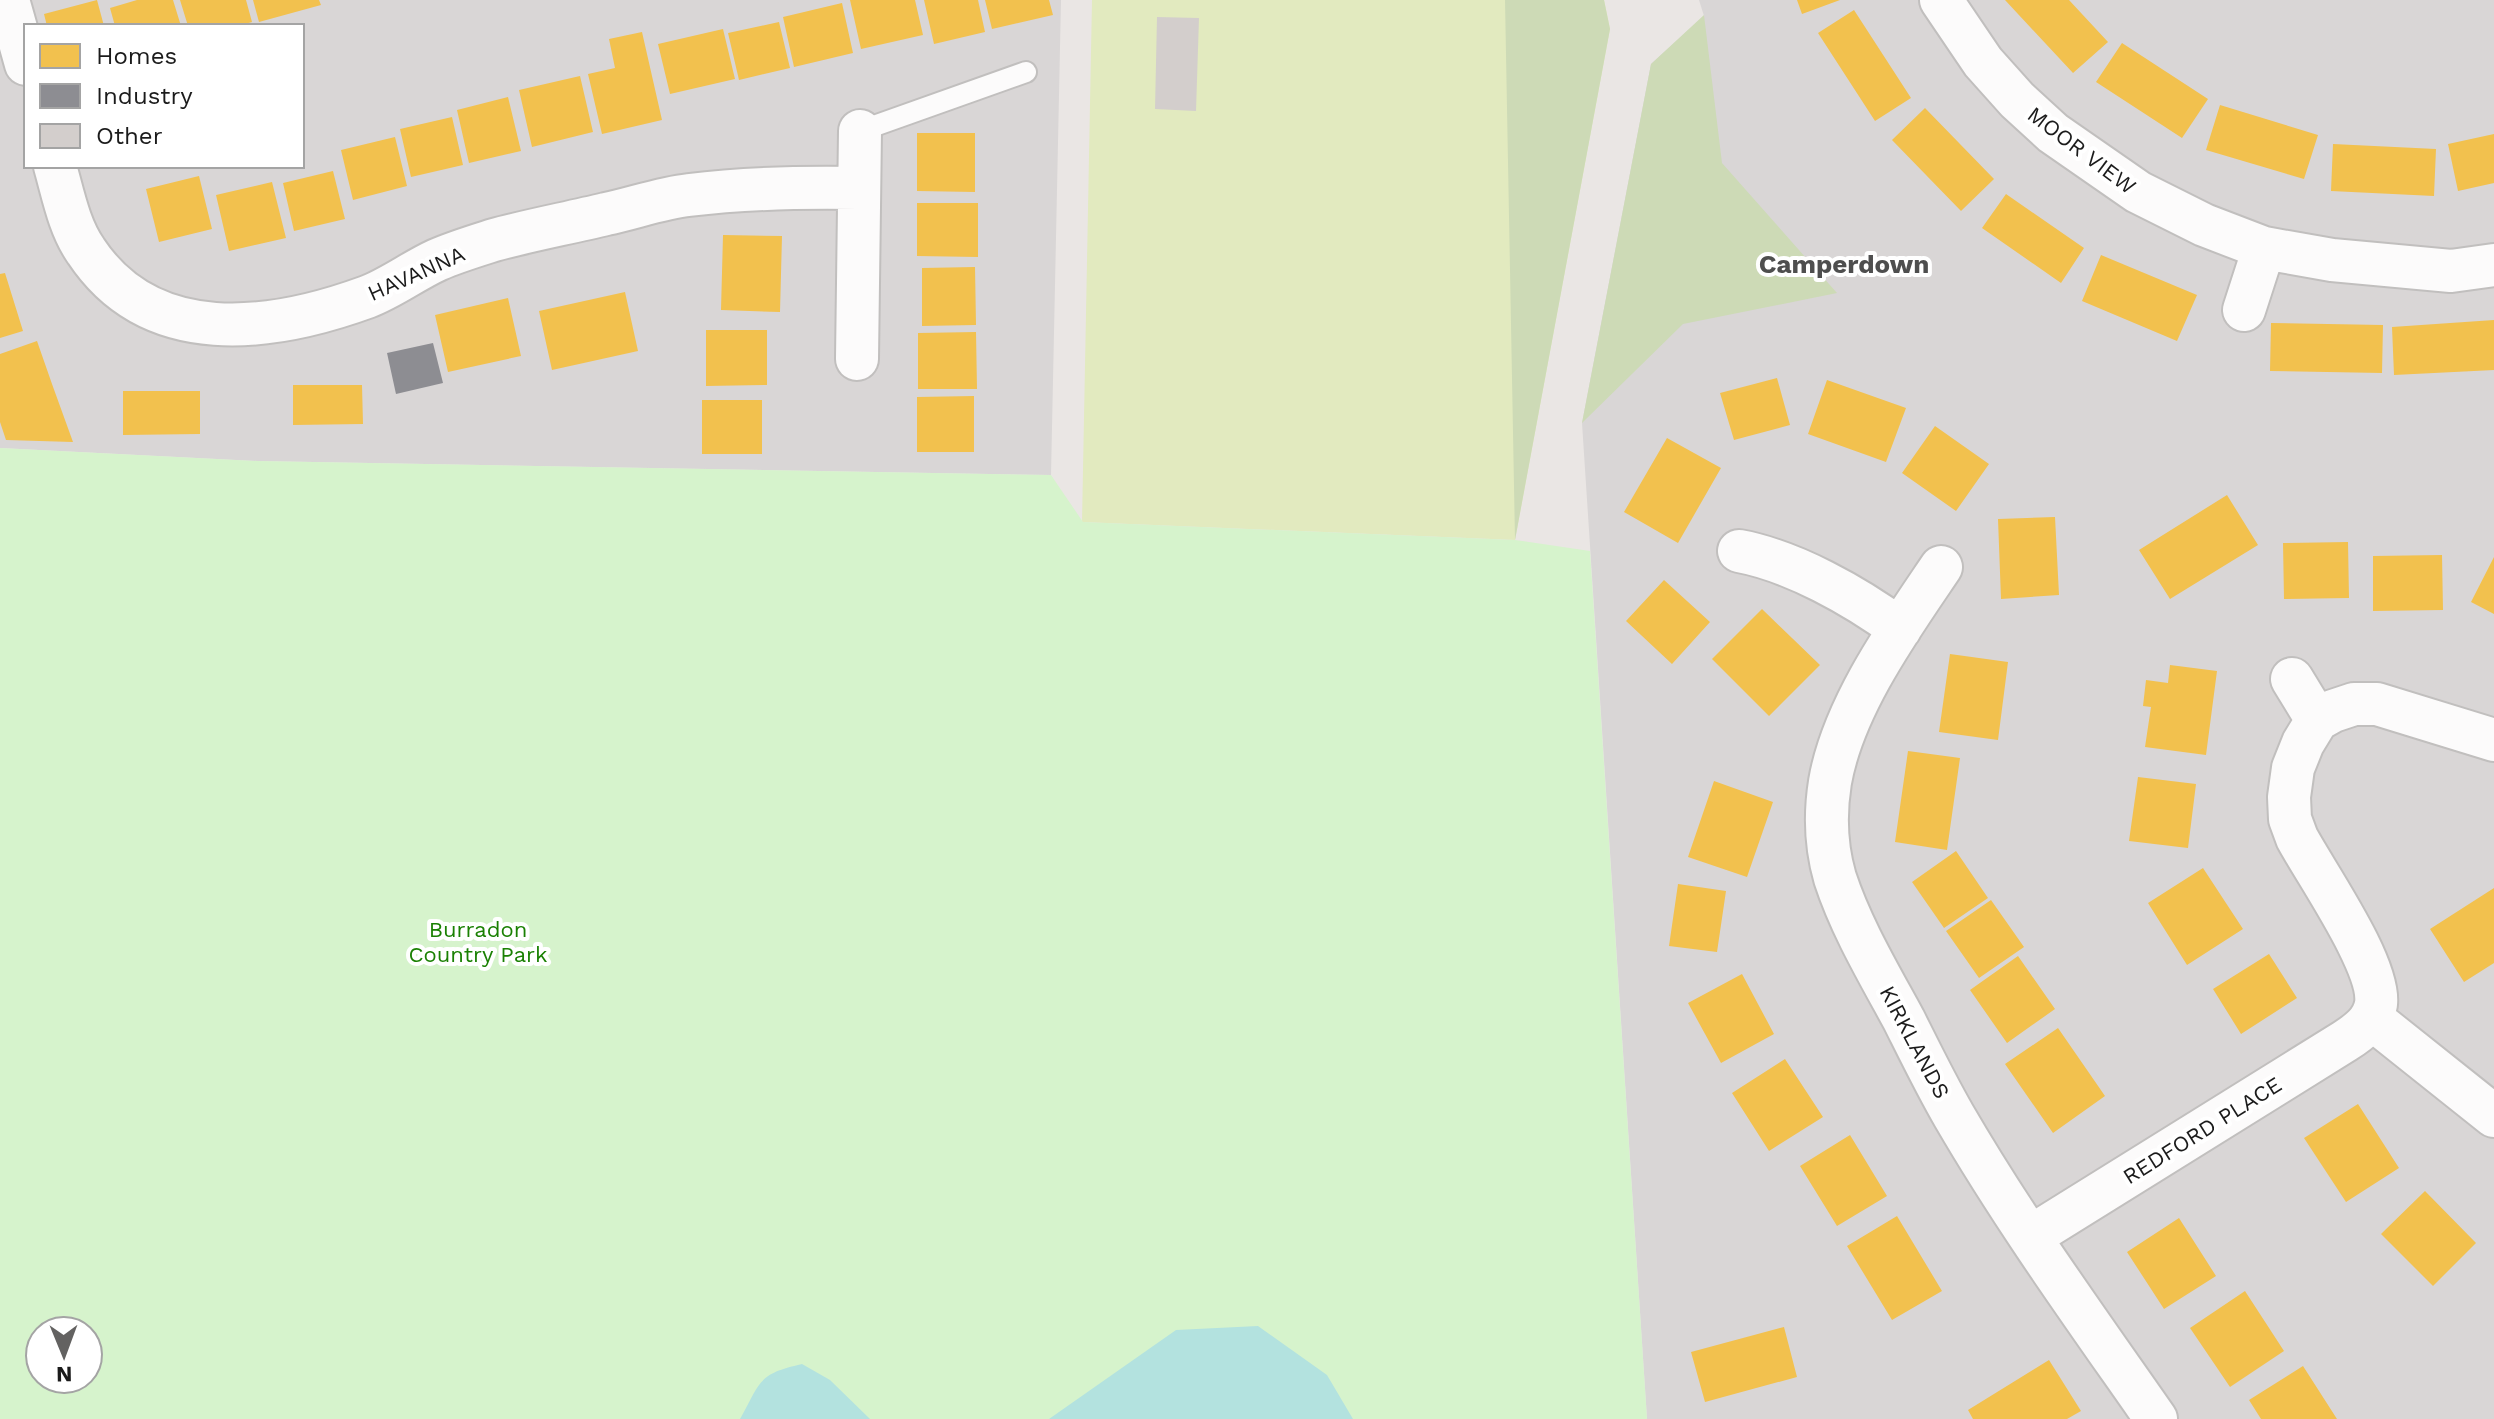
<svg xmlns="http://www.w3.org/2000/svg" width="2494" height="1419" viewBox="0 0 2494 1419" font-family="'Work Sans',sans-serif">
<rect width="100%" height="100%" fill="#eae6e4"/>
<path fill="#d9d6d6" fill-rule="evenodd" d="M0,0H1061L1051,475L258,461L0,448ZM26,26H302V166H26Z
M1699,0H2494V1419H1647L1582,423L1651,64L1704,16Z"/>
<path fill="#e2eabf" d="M1092,0H1604L1610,29L1515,540L1082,522Z"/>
<path fill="#cddab6" d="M1505,0H1604L1610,29L1515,540Z
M1704,15L1722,163L1837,293L1683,324L1582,423L1651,64Z"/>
<path fill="#d6f3cc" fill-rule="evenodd" d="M0,448L258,461L1051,475L1083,522L1515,540L1590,551L1647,1419H0ZM40,1331H88V1379H40Z"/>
<path fill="#b3e2df" d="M1258,1326L1327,1375L1353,1419H1049L1176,1330Z
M802,1364L830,1380L870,1419H740C761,1381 758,1374 802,1364Z"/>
<path fill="#f2c14e" d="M97,0L104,26H47L44,14Z
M137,0H173L181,26H115L110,8Z
M180,0H246L252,22L238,26H188Z
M253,0H319L321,5L259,22Z
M850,0H915L923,35L861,49Z
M924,0H978L985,32L934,44Z
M985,0H1049L1053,15L992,29Z
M1797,0H1840L1802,14Z
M2005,0H2069L2108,42L2073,73Z
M842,3L853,53L794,67L783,17Z
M1854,10L1911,98L1875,121L1818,33Z
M779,22L790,68L739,80L728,33Z
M723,29L735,79L670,94L658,44Z
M642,32L662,120L602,134L588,74L615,68L609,39Z
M2122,43L2208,99L2182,138L2096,82Z
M580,76L593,132L532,147L519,90Z
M508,97L521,151L469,163L457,110Z
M2220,105L2318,135L2304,179L2206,150Z
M1925,108L1994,179L1961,211L1892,140Z
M452,117L463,165L411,177L400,129Z
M917,133H975V192L917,191Z
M2494,134V183L2458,191L2448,144Z
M395,137L407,186L353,200L341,150Z
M2333,144L2436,149L2434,196L2331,191Z
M333,171L345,219L294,231L283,183Z
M199,176L212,229L159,242L146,189Z
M272,182L286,238L229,251L216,195Z
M2006,194L2084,248L2061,283L1982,228Z
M917,203H978V257L917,256Z
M723,235L782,236L780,312L721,310Z
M2101,255L2197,295L2177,341L2082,301Z
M975,267L976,325L922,326V268Z
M5,273L23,331L0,338V274Z
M625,292L638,351L552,370L539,311Z
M508,298L521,356L448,372L435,315Z
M2494,320V370L2394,375L2392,327Z
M2271,323L2383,325L2382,373L2270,371Z
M706,330H767V385L706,386Z
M976,332L977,389H918V333Z
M37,341L52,384L73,442L6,440L0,422V354Z
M1777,378L1790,425L1734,440L1720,393Z
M1827,380L1906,408L1886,462L1808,434Z
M293,385H362L363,424L293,425Z
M123,391H200V434L123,435Z
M974,396V452H917V397Z
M702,400H762V454H702Z
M1935,426L1989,464L1956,511L1902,473Z
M1667,438L1721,468L1678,543L1624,512Z
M2227,495L2258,545L2170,599L2139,550Z
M2055,517L2059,595L2001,599L1998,519Z
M2348,542L2349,598L2284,599L2283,543Z
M2442,555L2443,610L2373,611V556Z
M2494,557V614L2471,602Z
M1664,580L1710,622L1672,664L1626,621Z
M1762,609L1820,665L1769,716L1712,659Z
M1950,654L2008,662L1998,740L1939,732Z
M2170,665L2217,671L2206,755L2145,747L2151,707L2143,706L2146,680L2168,683Z
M1908,751L1960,758L1947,850L1895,842Z
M2138,777L2196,784L2188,848L2129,841Z
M1714,781L1773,802L1747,877L1688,857Z
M1956,851L1988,898L1944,928L1912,882Z
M2203,868L2243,929L2187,965L2148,903Z
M1678,884L1726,891L1717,952L1669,946Z
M2494,888V963L2464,982L2430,929Z
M1991,900L2024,947L1979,978L1946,931Z
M2269,954L2297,998L2241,1034L2213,989Z
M2018,956L2055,1009L2007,1043L1970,990Z
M1742,974L1774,1034L1721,1063L1688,1003Z
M2058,1028L2105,1096L2053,1133L2005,1064Z
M1785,1059L1823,1117L1769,1151L1732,1093Z
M2358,1104L2399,1168L2346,1202L2304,1138Z
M1850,1135L1887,1196L1837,1226L1800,1166Z
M2425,1191L2476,1243L2433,1286L2381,1234Z
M1897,1216L1942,1291L1892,1320L1847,1246Z
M2179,1218L2216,1276L2164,1309L2127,1252Z
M2245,1291L2284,1351L2230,1387L2190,1328Z
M1784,1327L1797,1377L1705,1402L1691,1352Z
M2049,1360L2081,1411L2067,1419H1973L1968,1410Z
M2303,1366L2337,1419H2261L2249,1400Z"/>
<path fill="#8d8d92" d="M433,343L443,383L396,394L387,353Z"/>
<path fill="#d3cecc" d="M1157,17L1199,18L1196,111L1155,109Z"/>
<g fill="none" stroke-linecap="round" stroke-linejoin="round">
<g stroke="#c1bfbe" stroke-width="24">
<path id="lane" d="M860,131L1026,72"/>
</g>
<g stroke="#c1bfbe" stroke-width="46">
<path id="street" d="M8,0L26,64
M1941,0L1983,62L2017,100L2053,133L2138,192L2204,225L2264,248L2332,260L2451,271L2494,265
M55,166C63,194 69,227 86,251C151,349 271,332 367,297C391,288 413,271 437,260C455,252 475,246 494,240C531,230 569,223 606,214C634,208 662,198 689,195C746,188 802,187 859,188
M2244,310L2264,248
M857,359L860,131
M1739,551C1793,561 1855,596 1900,629
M1941,567C1899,629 1843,707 1830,782C1825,813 1826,847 1835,878C1851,927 1879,974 1904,1020C1920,1052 1936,1085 1954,1116C2015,1221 2087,1320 2156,1419
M2292,679L2317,720
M2371,1018L2494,1116
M2030,1237L2345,1041C2359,1032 2373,1022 2376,1004C2381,966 2317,875 2297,838L2290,819L2289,797L2293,768L2303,743L2317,720L2333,711L2354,704H2377L2494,740"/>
</g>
<use href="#lane" stroke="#fcfbfb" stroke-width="20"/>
<use href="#street" stroke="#fcfbfb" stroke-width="42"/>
</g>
<g text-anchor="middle" stroke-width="8" stroke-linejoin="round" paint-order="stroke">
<g font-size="22" fill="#1b1b1b" stroke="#fff">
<text transform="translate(2082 150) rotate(37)" y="8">MOOR VIEW</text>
<text transform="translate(416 273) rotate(-24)" y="8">HAVANNA</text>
<text transform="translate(1915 1042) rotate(62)" y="8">KIRKLANDS</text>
<text transform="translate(2202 1130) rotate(-32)" y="8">REDFORD PLACE</text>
</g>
<g font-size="22" fill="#1a8003" stroke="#fff">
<text x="478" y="937">Burradon<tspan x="478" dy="25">Country Park</tspan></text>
</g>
<g font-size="26" font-weight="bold" fill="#4e4e4e" stroke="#fff">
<text x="1844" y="273">Camperdown</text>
</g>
</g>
<rect x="24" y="24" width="280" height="144" fill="#ffffff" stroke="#a4a4a4" stroke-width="2"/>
<rect x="40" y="44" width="40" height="24" fill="#f2c14e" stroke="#a4a4a4" stroke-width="2"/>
<text x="96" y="64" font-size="24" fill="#1b1b1b">Homes</text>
<rect x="40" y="84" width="40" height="24" fill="#8d8d92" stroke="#a4a4a4" stroke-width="2"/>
<text x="96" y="104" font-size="24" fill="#1b1b1b">Industry</text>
<rect x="40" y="124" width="40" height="24" fill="#d3cecc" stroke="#a4a4a4" stroke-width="2"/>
<text x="96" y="144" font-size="24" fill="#1b1b1b">Other</text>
<g transform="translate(64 1355) rotate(179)"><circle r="38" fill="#ffffff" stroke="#a4a4a4" stroke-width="2"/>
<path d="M0-6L14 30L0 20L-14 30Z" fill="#636261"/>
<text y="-12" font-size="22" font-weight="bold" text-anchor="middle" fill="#1b1b1b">N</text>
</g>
</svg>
